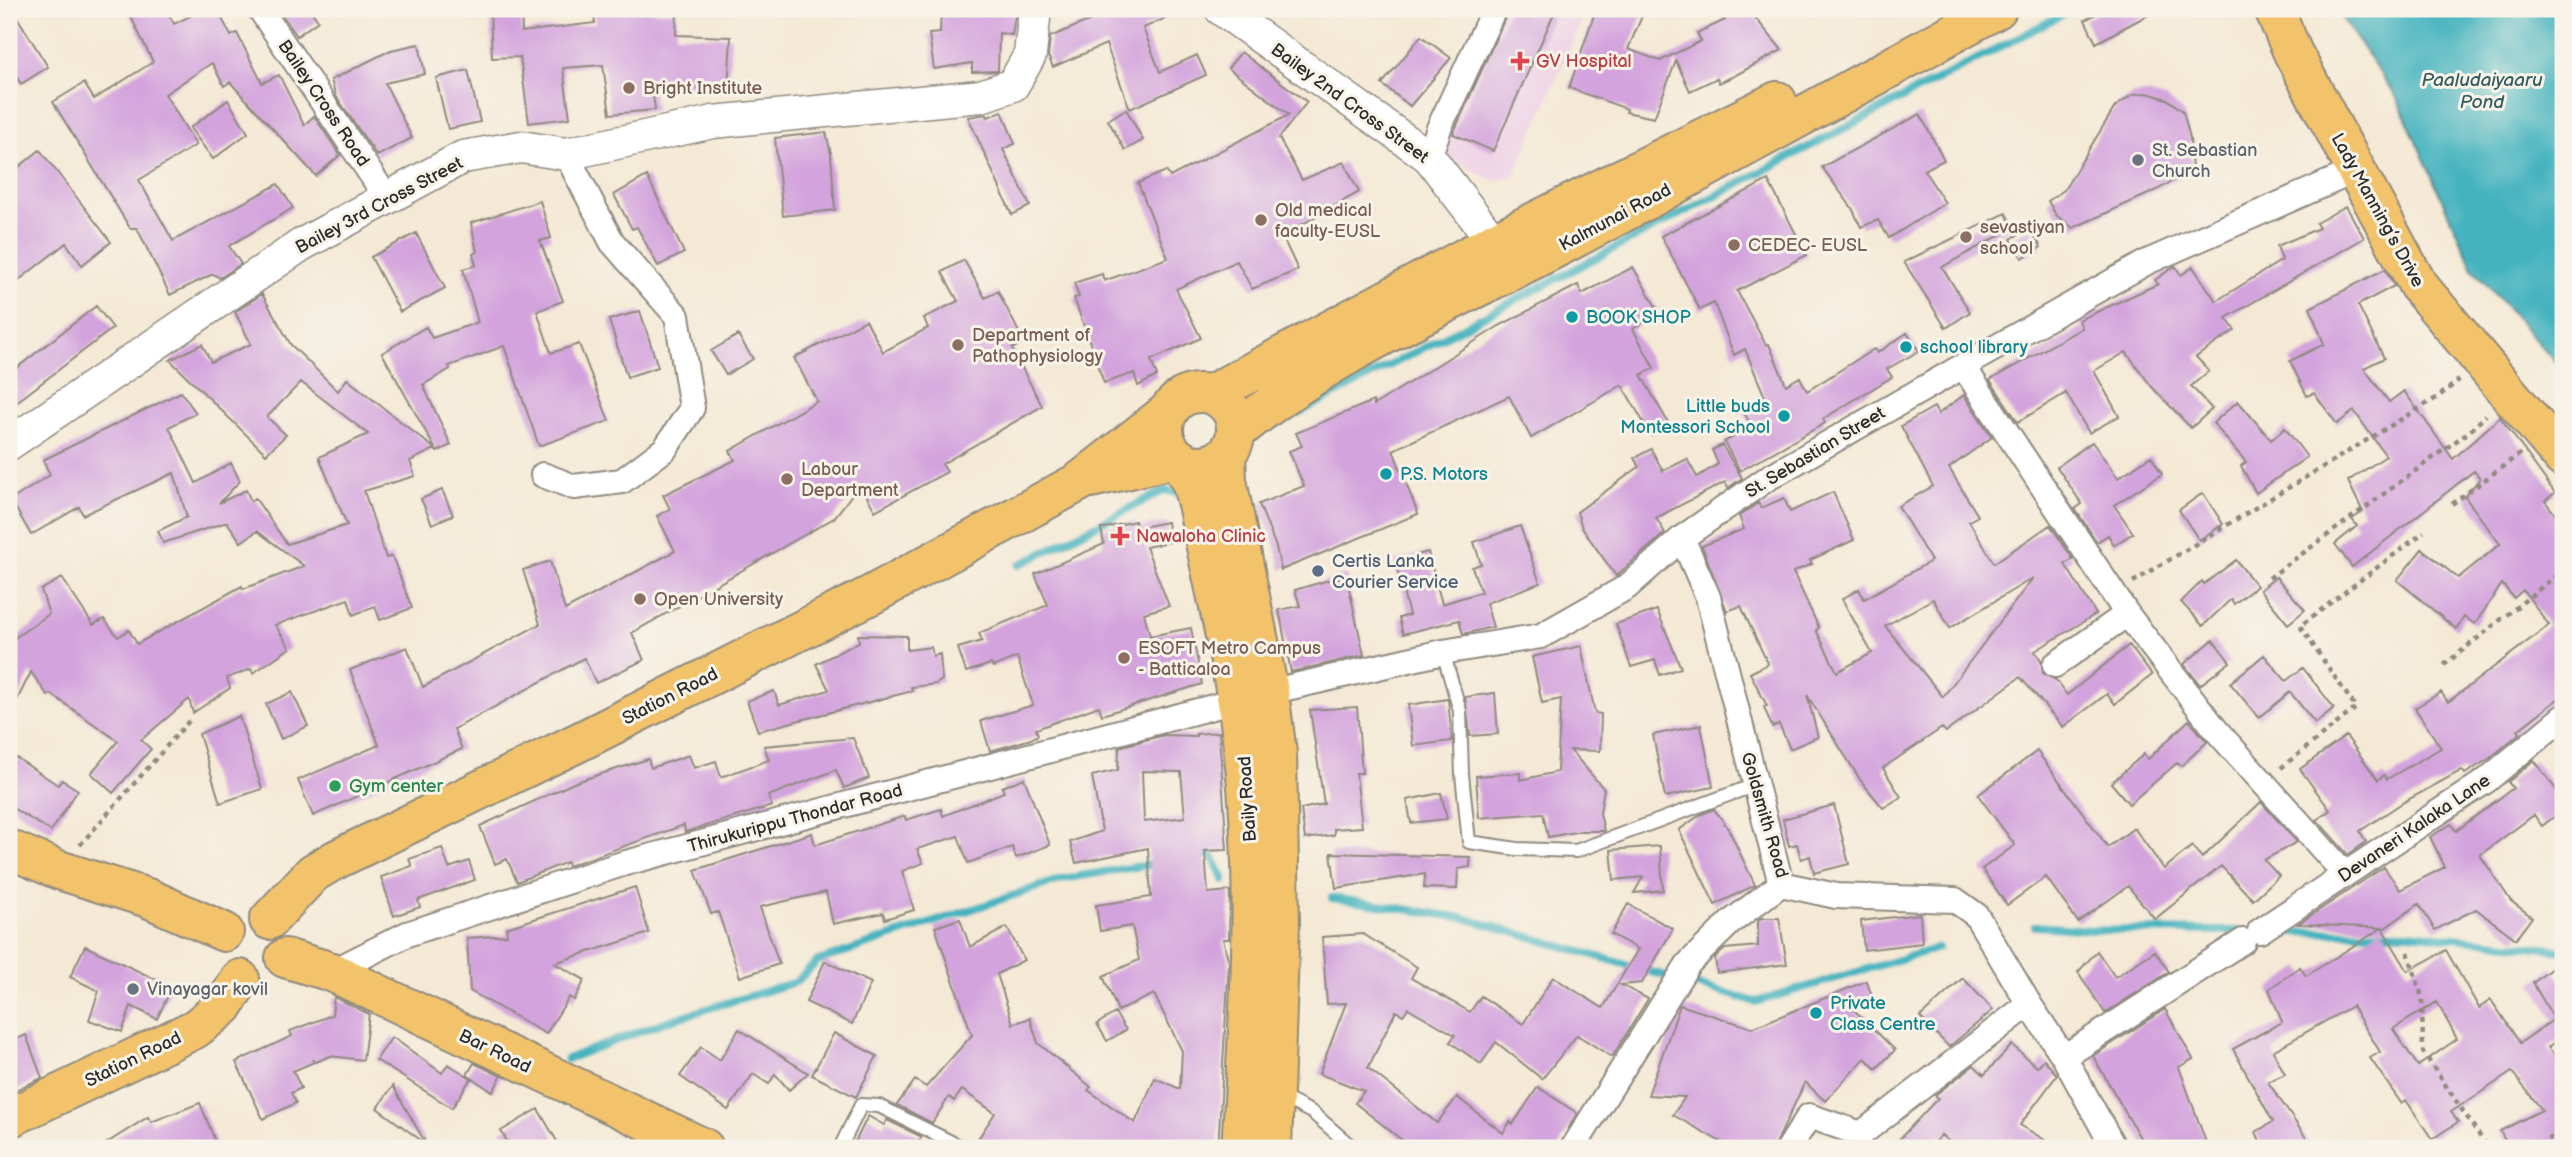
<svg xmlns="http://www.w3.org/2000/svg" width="2572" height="1157" viewBox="0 0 2572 1157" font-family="'Balsamiq Sans',sans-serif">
<rect width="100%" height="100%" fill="#f7f3e8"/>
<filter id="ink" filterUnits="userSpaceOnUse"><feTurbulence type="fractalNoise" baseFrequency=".0143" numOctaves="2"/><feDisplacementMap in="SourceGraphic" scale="14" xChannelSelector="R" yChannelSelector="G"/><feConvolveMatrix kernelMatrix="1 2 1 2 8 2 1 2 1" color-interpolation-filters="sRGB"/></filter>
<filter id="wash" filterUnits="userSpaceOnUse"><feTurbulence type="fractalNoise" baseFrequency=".00686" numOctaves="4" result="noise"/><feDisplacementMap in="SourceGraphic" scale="28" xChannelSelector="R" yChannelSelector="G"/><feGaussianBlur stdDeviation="1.57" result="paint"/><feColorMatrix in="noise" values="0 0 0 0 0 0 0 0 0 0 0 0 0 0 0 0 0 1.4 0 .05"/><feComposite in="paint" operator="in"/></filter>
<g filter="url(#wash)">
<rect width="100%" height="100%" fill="#f4e9d5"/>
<path fill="#efd0e6" d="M1499,9H1587L1514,176L1494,181L1438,152Z"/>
<path fill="#45b3bf" stroke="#386f75" stroke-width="2" d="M2336,9H2563V371L2473,269L2397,98Z"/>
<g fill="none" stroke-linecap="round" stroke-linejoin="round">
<path stroke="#45b3bf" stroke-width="8" d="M1270,428L2073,9
M1019,565L1165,490L1183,495
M1196,857L1211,854L1224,880
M1332,898L1464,918L1756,1002L1938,948
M2035,926L2093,930L2245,931
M2272,932L2409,933L2563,950
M567,1059L667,1021L796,982L818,961L1062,879L1159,863"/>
</g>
<g id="blocks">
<path fill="#d3a3dd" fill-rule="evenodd" d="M9,9H12L48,67L21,84L9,64Z
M127,9H166L174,24L204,9H217L231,36L237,33L262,83L279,75L304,125L314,116L340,155L316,176L230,82L224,86L212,63L165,94L196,145L139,180L173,241L278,184L293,208L229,246L241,264L220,278L213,274L170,295L137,228H130L53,102L84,83L94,99L153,62Z
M278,9H310L318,21L297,36Z
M490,9H521L522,32L595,23L593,9L677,12L676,35L731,37L728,89L652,86L655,110L610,114L603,65L563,68L570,118L529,123L520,57L492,58Z
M941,9L1016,11L1012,35L999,33L998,71L972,72V63L934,69L929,34L940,33Z
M1117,9H1187L1143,28L1160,72L1197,55L1206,75L1130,109L1106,44L1053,67L1048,56L1050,37Z
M1509,9H1556L1493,151L1453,134Z
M1596,9H1645L1628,49L1660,61L1701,41L1697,33L1725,20L1708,9H1748L1782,50L1734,76L1719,83L1717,78L1690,91L1676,61L1654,118L1626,112L1627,109L1569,88Z
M2105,9H2159L2096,43L2085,20Z
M1421,36L1451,58L1410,106L1382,84Z
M419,44L425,74L385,83L412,138L377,156L336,96L331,80L391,50Z
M1241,52L1307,102L1279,138L1302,180L1344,162L1359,192L1282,236L1298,270L1252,289L1237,261L1176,289L1201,338L1151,360L1157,376L1138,386L1134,373L1104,383L1074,298L1079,297L1074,283L1102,274L1104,281L1168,258L1138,183L1166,171L1170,177L1289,115L1228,68Z
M468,70L480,122L448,129L436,78Z
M2147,93L2167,99L2183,111L2190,138L2192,170L2155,191L2073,228L2056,215L2048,201L2064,190L2115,107L2133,94Z
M228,100L248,133L213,159L190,128Z
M1126,109L1143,140L1125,150L1108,120Z
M1002,111L1015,144L1003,149L1030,206L1012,215L968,117L986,114L988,117Z
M1920,114L1944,160L1924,170L1945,203L1889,238L1878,220L1861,227L1852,208L1822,167Z
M826,132L831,154L835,210L783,216L775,138Z
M40,150L111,242L82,265L66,243L9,288V175Z
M647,176L684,253L658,266L637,227L632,229L614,195Z
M1768,180L1807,255L1737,291L1766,345L1769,344L1786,385L1800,377L1807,391L1874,349L1877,353L1907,333L1919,351L1887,369L1892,377L1823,419L1825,423L1740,471L1724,442L1752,427L1742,409L1765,397L1745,349L1734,355L1714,303L1700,310L1661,236Z
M540,201L551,238L540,241L563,301L537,311L551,353L579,344L609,421L539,446L504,346L449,366L450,369L423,385L451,445L437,452L382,353L426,327L432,338L478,322L463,269L476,265L473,254L477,252L471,223Z
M2346,206L2364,238L2226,318L2235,330L2196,357L2209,371L2191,386L2212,409L2191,428L2152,387L2126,352L2094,371L2119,416L2089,433L2066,393L2018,422L1990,380L2082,328L2079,320L2158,284L2155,280L2175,266L2181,275L2193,267L2216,301L2282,260L2277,246L2319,228L2316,223Z
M2006,213L2013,228L1942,267L1970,312L1946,328L1904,262Z
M2030,227L2041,247L2022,258L2011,239Z
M416,233L445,288L400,312L371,257Z
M964,260L985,298L998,291L1024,342L1012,349L1042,406L942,464L947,472L875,511L860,484L834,518L632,633L644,660L596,683L584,658L454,729L462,749L313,816L298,780L379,745L350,670L407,647L423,687L540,624L523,570L550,561L565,610L675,551L657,516L670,509L663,495L735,460L730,451L817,401L794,358L866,320L883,352L928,328L924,318L958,301L942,272Z
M1633,267L1659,312L1633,329L1654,368L1641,375L1669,424L1651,435L1622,385L1531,438L1509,396L1393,450L1418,514L1281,570L1276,547L1259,504L1304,486L1289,451L1302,446L1296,433L1373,401L1374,405L1499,326L1578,285L1582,294Z
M2385,269L2394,286L2358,305L2384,358L2364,368L2389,402L2404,391L2453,459L2500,417L2555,493L2545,501L2563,525V695L2518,730L2520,733L2490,758L2465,774L2462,770L2402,803L2360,831L2366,842L2348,855L2317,820L2330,810L2300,769L2346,736L2378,780L2384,775L2387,779L2441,748L2415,708L2441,692L2448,702L2549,625L2523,590L2514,598L2502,584L2475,624L2464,617L2456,629L2397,580L2422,549L2458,578L2500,544L2465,497L2480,478L2474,471L2352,567L2335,544L2357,526L2352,519L2363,512L2348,481L2386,456L2354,411L2337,424L2314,393L2307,396L2290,361L2324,344L2310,308Z
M262,294L291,345L338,391L347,379L435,449L410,461L415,476L364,491L386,558L392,556L412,608L380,620L375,606L353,615L348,599L275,625L290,648L253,673L251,669L227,678L230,688L193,713L189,699L141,740L151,749L113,793L91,773L118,741L51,694L48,696L31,672L9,716V642L49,614L41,590L62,578L93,625L104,619L118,637L129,630L137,644L242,586L243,589L304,566L257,531L241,542L227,522L163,543L158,531L187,517L174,473L83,515L79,507L31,535L11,500L50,475L43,460L181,392L196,413L169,427L196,483L231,463L240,481L219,503L246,490L251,501L255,498L287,544L347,525L319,457L368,434L301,382L267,417L286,435L266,454L170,360L202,344L211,362L251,344L235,312Z
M96,306L113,328L9,408V374Z
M640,311L658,367L627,377L609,320Z
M738,335L753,359L726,375L711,351Z
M1964,395L1992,437L1949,468L1978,516L1969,521L1994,563L2050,525L2073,559L2065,564L2096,614L2035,651L2041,660L2043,673L2056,680L2067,695L2129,645L2152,675L2115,704L2107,694L2063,727L2020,677L1946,732L1942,728L1883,768L1901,797L1883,808L1861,781L1807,695L1818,737L1790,749L1779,724L1772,727L1764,707L1767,706L1750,673L1768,664L1741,606L1727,611L1702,546L1744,529L1739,516L1758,503L1761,508L1784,498L1790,512L1833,492L1854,540L1810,560L1812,564L1793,572L1819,628L1816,630L1837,672L1872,653L1842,599L1859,589L1864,599L1931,561L1898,506L1933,486L1901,426L1934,407L1938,414ZM2033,578L1943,697L1885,626L1933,599L1950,628Z
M2238,401L2271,440L2285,428L2307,457L2256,493L2241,466L2246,462L2213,423Z
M2092,442L2118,478L2151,456L2162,474L2114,505L2133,533L2114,545L2108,535L2097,542L2075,509L2082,504L2057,467Z
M1722,445L1742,478L1728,488L1725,482L1656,518L1665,533L1616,576L1582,528L1577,512L1639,467L1634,458L1651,449L1663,471L1687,459L1697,477L1718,464L1712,450Z
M442,490L453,515L432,524L421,499Z
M2203,493L2223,524L2199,540L2179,510Z
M1135,521L1136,528L1167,522L1170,542L1146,547L1169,606L1144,613L1150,636L1191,628L1202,684L1102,715L1099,706L1036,729L1038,735L1031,739L990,751L981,721L1033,705L1017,657L993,667L991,664L966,672L958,648L982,641L979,633L1048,605L1035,574L1104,544L1101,529Z
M1520,526L1540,583L1486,603L1493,627L1463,634L1459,620L1403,634L1399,618L1409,615L1395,561L1428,552L1442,604L1481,592L1472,567L1481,564L1474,542Z
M2236,560L2257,586L2234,604L2231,599L2203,626L2181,602L2202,581L2204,584Z
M1346,575L1364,655L1291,672L1279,610L1300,606L1295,590Z
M2276,577L2305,610L2288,624L2260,590Z
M1657,610L1681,668L1660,675L1655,660L1631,667L1616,624Z
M858,635L907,636V650L931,647L933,656L940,654L942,680L936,684L911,687L912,691L758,731L747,701L774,691L779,705L829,690L816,664L859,642Z
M2213,640L2230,662L2200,685L2184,664Z
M1581,646L1595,713L1601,714L1600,751L1570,750L1604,789L1600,813L1604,831H1581L1548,837L1543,813L1479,818L1476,776L1520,773V780L1557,772L1561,699L1542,703L1532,657Z
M2264,655L2286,681L2303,668L2334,708L2315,723L2290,692L2259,718L2230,683Z
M292,692L308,726L281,739L266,704Z
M1495,693L1498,734L1470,736L1465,697Z
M1448,699L1452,741L1413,746L1408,705Z
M1357,707L1362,773H1356L1362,827L1334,829V835L1305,839L1301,809L1324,804L1310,710Z
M239,716L262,789L220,803L199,734Z
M2189,720L2207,742L2181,766L2177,763L2129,804L2111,783L2144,754L2148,759Z
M1701,725L1713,787L1665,797L1653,735Z
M1219,732L1227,850L1205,851L1208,893L1230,891L1229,939H1223L1229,963L1218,1148H972L995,1113L962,1090L954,1101L949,1097L932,1123L897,1105L915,1080L926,1087L972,1035L935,927L960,919L970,947L1007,927L1024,960L997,974L1013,1024L1030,1018L1038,1043L1091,1087L1088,1090L1135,1123L1155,1078L1180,1089L1182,1051L1154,994L1118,1011L1103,976L1139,960L1132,926L1100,931L1096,905L1151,897L1148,848L1076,863L1070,842L1102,831L1092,776L1118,770L1119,747L1164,735L1196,736V734ZM1142,771L1181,772L1185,817L1144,822Z
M853,738L869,778L844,788L836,770L768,796L772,806L685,832L684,825L568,866L567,862L517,882L507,859L495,864L480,826L576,782L648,759L651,768L689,755L694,768L716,761L721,777L769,760L764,746Z
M2037,751L2108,847L2134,828L2164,869L2192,846L2202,858L2261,802L2297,842L2264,860L2279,876L2253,900L2221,866L2155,919L2128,886L2078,922L2046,877L2007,905L1982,869L2015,845L1978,795Z
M9,753L58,785L62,780L78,790L51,831L9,806Z
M2534,760L2563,799V810L2542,826L2534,815L2480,855L2511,901L2532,917L2516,939L2476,909L2435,930L2419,904L2385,928L2298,924L2384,867L2400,890L2445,867L2430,837L2451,824L2456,831L2513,788L2508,782Z
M1024,778L1050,845L1016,858L1012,847L968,863L958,836L917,849L923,863L902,871L914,910L885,919L883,913L833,924L826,892L760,907L779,964L740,977L718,912L711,914L695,870L812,833L815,845L905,816L906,820L941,809L943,816L1004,792L1002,787Z
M1441,793L1447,819L1411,823L1407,800Z
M1834,805L1849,864L1814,873L1810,856L1801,859L1797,844L1789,846L1783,819Z
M1714,809L1728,828L1755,885L1715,905L1679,830L1700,815Z
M1660,846L1663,890L1634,893L1643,877L1614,880L1611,850Z
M442,848L449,868L469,861L475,880L418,900L420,907L394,916L381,877L412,866L409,859Z
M1331,853L1470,857V867L1458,869L1457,889L1424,888L1425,874L1336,888Z
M635,887L649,933L554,963L585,980L574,1000L569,997L546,1034L470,991L467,938L507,935L506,928Z
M1628,904L1673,929L1642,983L1621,985L1648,999L1612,1057L1577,1035L1542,1079L1496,1042L1481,1064L1450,1042L1455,1035L1408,1008L1403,1015L1396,1011L1368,1068L1437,1123L1457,1097L1503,1133L1510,1122L1513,1124L1538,1087L1577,1113L1558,1148H1412L1355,1103L1364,1091L1319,1074L1346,1003L1327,1004L1322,937L1363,934L1417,967L1411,978L1470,1012L1481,996L1523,1024L1553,977L1603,1008L1638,949L1611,934Z
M1920,914L1922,943L1864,950L1861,921Z
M1761,918H1779L1787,964L1717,973L1715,958L1725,949L1758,946V921Z
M2382,928L2408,971L2446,950L2479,1008L2491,1000L2520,1043L2554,1019L2533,983L2552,968L2563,982V1036L2548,1047L2563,1066V1148H2509L2500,1131L2542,1110L2512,1072L2451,1112L2458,1122L2432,1139L2406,1100L2401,1103L2370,1058L2380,1052L2352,1006L2273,1051L2285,1074L2268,1082L2313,1148H2263L2256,1132L2273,1122L2233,1049L2282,1022L2269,989L2300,967L2306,976ZM2437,1002L2457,1039L2418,1066L2393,1029Z
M85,946L172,987L157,1019L131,1006L122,1032L89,1020L99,991L70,977Z
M2097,951L2115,977L2155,951L2169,972L2105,1013L2078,972Z
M825,961L871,983L852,1024L806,1002Z
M1963,978L1993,1010L1949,1047L1920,1017Z
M1866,981L1874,1000L1853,1009L1895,1050L1876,1069L1865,1058L1825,1101L1805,1082L1774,1148H1732L1673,1115L1685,1097L1648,1095L1680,1005L1752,1028Z
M334,997L369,1014L363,1060L330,1056L316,1062L312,1059L314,1062L293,1071L301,1088L291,1093L296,1103L263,1119L236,1062L292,1036L290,1031L332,1015Z
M2165,1009L2193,1059L2179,1067L2208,1148H2146L2093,1056Z
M1115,1013L1126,1030L1107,1041L1097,1024Z
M739,1029L808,1073L789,1090L775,1074L769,1084L753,1074L728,1110L680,1076L701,1047L720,1060Z
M834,1033L877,1056L856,1097L812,1075Z
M26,1035L42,1078L9,1093V1042Z
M392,1037L442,1073L448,1064L471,1078L452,1108L376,1060Z
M2012,1045L2037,1067L2044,1059L2057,1075L2020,1125L2058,1148H1956L1941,1135L1929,1148H1891L1938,1098L1935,1095L1974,1065L1984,1075Z
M474,1063L501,1076L493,1092L467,1075Z
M393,1086L426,1144L377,1108Z
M200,1103L218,1148H99L148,1117L151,1122Z
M538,1109L561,1148H511L501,1131Z
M868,1116L884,1125L887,1120L922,1137L914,1148H852Z"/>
</g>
</g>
<g filter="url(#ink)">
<use href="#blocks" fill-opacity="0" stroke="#908a80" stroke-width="2"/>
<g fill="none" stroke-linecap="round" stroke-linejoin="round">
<g stroke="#908a80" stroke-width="16">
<path id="service" d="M1443,652L1460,711L1462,774L1469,842L1517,849L1576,851L1755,785
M1280,1096L1313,1113L1353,1148
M840,1148L861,1105L879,1106L963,1148"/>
</g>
<g stroke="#908a80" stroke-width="28">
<path id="minor" d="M260,9L387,198
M1429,157L1439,128L1494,9
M1963,366L2127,614L2216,730L2345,874
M543,475L574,487L622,481L665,449L692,408L677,316L612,242L566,154
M1682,538L1708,597L1781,884L1836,896L1955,900L1976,915L2029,1004L2064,1057L2114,1148
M2055,665L2127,614
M2260,931L2487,780L2563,717
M332,972L407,934L622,864L1269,692L1443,652L1541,636L1627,587L1682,538L1768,478L1963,366L2147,262L2355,171
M2064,1057L2243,941
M1573,1148L1688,964L1731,922L1781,884
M1789,1148L1809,1116L1861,1134L2029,1004"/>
</g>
<g stroke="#908a80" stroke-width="35">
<path id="tertiary" d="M1221,9L1429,157L1494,242
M9,444L301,245L463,157L521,147L566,154L713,122L981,96L1013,85L1030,55L1035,9"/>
</g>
<g stroke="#908a80" stroke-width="42">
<path id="primary" d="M2274,9L2293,53L2418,285L2563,458
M1091,478L1177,458
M9,849L59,870L148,898L224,932
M269,920L313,873L335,860L579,742L873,594L1079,482L1169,411
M285,958L332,972L704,1148
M9,1118L195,1029L224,1006L240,979"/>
</g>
<g stroke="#908a80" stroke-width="42">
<path id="trunk" d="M1164 429a36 36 0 1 1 72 0a36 36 0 1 1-72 0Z
M1211,394L1494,242L1777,101
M1237,431C1331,353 1450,303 1558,247C1706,170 1851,89 1997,9
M1226,455L1227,480L1269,692L1277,753L1280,923L1272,1148
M1177,458L1192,484L1198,508C1213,584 1233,661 1242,738C1259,874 1250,1012 1241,1148"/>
</g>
<path stroke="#908a80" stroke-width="4.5" stroke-dasharray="5 5" stroke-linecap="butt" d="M2452,504L2521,453
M2269,578L2471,430L2486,415
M2133,582L2438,397L2459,380
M2444,665L2563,570
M2281,768L2356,708L2300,626L2424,532
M80,845L189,721
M2408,952L2422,997L2423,1052L2488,1148
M2542,1148L2563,1121"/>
<use href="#service" stroke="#fff" stroke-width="12"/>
<use href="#minor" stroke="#fff" stroke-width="24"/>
<use href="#tertiary" stroke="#fff" stroke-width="32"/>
<use href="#primary" stroke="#f2c36a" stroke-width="38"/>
<use href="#trunk" stroke="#f2c36a" stroke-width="38"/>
</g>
</g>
<g fill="#e0444e" stroke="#f7f3e8" stroke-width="2.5">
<path d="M1516.5 50.5h7v7h7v7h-7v7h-7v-7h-7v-7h7z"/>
<path d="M1116.5 525.5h7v7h7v7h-7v7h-7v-7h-7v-7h7z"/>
</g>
<g fill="#8d6e63" stroke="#f7f3e8" stroke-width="2.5">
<circle cx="629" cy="88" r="7"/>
<circle cx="1261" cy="220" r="7"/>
<circle cx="1966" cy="237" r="7"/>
<circle cx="1734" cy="245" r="7"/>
<circle cx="958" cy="345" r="7"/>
<circle cx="787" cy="479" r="7"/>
<circle cx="640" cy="599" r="7"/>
<circle cx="1124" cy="658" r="7"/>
</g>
<g fill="#6b7280" stroke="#f7f3e8" stroke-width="2.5">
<circle cx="2138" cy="160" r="7"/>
<circle cx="133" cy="989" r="7"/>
</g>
<g fill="#0f9aa8" stroke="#f7f3e8" stroke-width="2.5">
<circle cx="1572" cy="317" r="7"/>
<circle cx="1906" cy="347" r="7"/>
<circle cx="1784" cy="416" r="7"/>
<circle cx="1386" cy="474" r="7"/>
<circle cx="1816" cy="1013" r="7"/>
</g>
<circle fill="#5c6f8a" stroke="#f7f3e8" stroke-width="2.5" cx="1318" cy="571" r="7"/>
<circle fill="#2e9e5b" stroke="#f7f3e8" stroke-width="2.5" cx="335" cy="786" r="7"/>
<g text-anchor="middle" stroke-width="6" stroke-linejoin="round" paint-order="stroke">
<g font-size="18" fill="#be3a42" stroke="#f7f3e8" text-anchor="start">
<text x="1536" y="67">GV Hospital</text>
<text x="1136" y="542">Nawaloha Clinic</text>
</g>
<g font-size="18" fill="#785e54" stroke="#f7f3e8" text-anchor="start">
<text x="643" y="94">Bright Institute</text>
<text x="1275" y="216">Old medical<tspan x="1275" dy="21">faculty-EUSL</tspan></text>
<text x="1980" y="233">sevastiyan<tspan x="1980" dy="21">school</tspan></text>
<text x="1748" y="251">CEDEC- EUSL</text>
<text x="972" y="341">Department of<tspan x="972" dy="21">Pathophysiology</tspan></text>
<text x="801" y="475">Labour<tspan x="801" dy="21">Department</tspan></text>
<text x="654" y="605">Open University</text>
<text x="1138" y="654">ESOFT Metro Campus<tspan x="1138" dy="21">- Batticaloa</tspan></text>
</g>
<g font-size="18" fill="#2b2b2b" stroke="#f7f3e8">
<text transform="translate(324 103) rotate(56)" y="6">Bailey Cross Road</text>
<text transform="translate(1350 103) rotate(36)" y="6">Bailey 2nd Cross Street</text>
<text transform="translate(379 205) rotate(-28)" y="6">Bailey 3rd Cross Street</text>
<text transform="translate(2378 210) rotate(61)" y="6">Lady Manning’s Drive</text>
<text transform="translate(1615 217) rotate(-28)" y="6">Kalmunai Road</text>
<text transform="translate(1815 452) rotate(-31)" y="6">St. Sebastian Street</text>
<text transform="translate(670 696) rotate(-27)" y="6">Station Road</text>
<text transform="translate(1247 799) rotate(-94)" y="6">Baily Road</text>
<text transform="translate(1765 815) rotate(74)" y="6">Goldsmith Road</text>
<text transform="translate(795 818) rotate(-15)" y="6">Thirukurippu Thondar Road</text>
<text transform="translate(2414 828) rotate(-34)" y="6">Devaneri Kalaka Lane</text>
<text transform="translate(495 1051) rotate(26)" y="6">Bar Road</text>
<text transform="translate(133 1059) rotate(-26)" y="6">Station Road</text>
</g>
<g font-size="18" fill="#5b616d" stroke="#f7f3e8" text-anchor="start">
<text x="2152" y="156">St. Sebastian<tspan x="2152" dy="21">Church</tspan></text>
<text x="147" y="995">Vinayagar kovil</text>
</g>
<g font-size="18" fill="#0d838f" stroke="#f7f3e8" text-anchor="start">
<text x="1586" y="323">BOOK SHOP</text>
<text x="1920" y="353">school library</text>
<text x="1770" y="412" text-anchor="end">Little buds<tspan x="1770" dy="21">Montessori School</tspan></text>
<text x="1400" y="480">P.S. Motors</text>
<text x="1830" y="1009">Private<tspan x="1830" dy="21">Class Centre</tspan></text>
</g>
<g font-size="18" fill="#4e5e75" stroke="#f7f3e8" text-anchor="start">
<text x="1332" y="567">Certis Lanka<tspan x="1332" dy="21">Courier Service</tspan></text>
</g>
<g font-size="18" fill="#27864d" stroke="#f7f3e8" text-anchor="start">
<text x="349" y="792">Gym center</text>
</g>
<g font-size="19" font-style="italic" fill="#345b5f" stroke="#f7f3e8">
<text x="2482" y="86">Paaludaiyaaru<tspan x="2482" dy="22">Pond</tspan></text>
</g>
</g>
<rect width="2572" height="1157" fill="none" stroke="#f7f3e8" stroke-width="35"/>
</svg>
